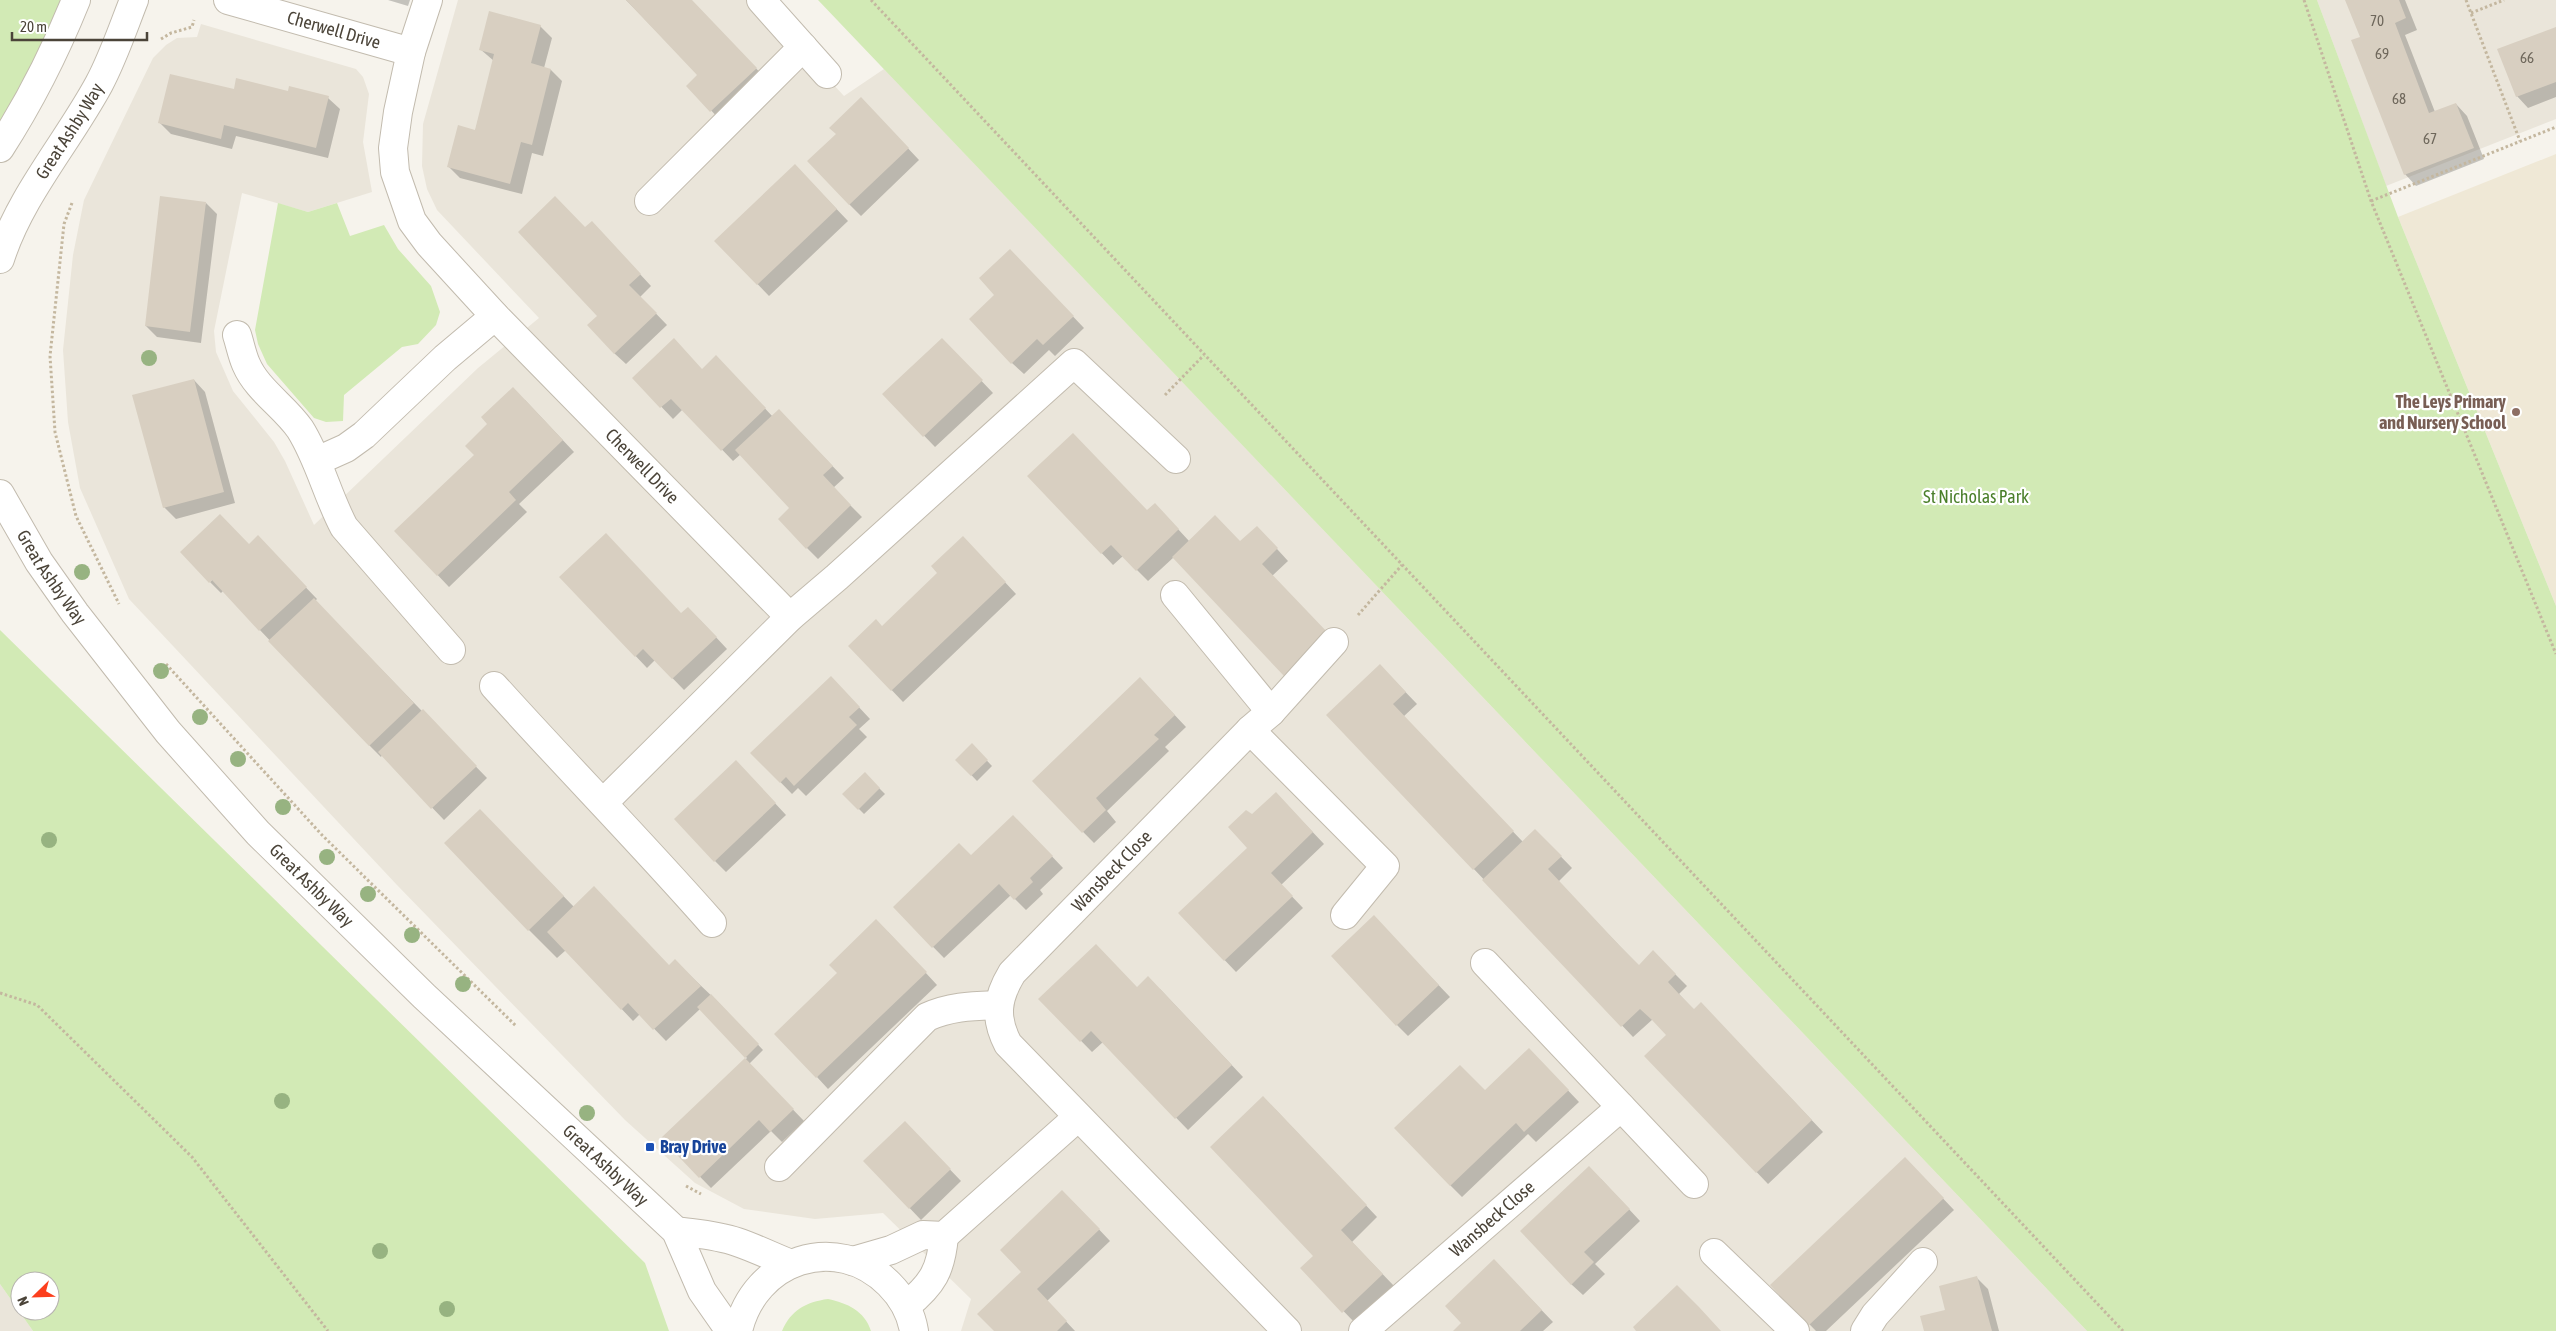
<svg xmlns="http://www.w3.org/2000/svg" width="2556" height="1331" viewBox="0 0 2556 1331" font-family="'Asap Condensed',sans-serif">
<rect width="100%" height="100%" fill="#f6f3ec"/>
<path fill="#eae5da" d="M458,0H755L844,96L884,69L2087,1331H961L971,1299L883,1213L815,1219L744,1209L695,1183L625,1120L397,885L129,599L80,488L68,422L63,350L73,255L84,200L153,58L166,45L177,38L197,37L201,24L356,69L363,77L369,94L363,142L372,192L308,212L242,193L214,331L216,352L233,391L274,442L285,461L314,525L478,368L539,318L437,210L427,189L422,166L423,124Z
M2317,0H2556V119L2386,186Z
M0,1284L33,1331H0Z"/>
<path fill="#efe8d6" d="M2556,154V606L2398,217Z"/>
<path fill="#d2eab5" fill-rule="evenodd" d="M0,0H64L46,46L0,126Z
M818,0H2317L2398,217L2556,606V1331H2087Z
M278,203L308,212L337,203L350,236L384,225L398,249L431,286L440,312L436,325L418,344L402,347L344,395L343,421L326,422L314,418L267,364L258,344L255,330Z
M0,630L645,1263L669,1331H33L0,1284ZM20,1281H50V1311H20Z
M828,1299C847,1303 865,1311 871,1331H782C791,1310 806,1302 828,1299Z"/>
<path fill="#0003" d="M388,0H410L408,6Z
M626,0H691L767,80L723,123L688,86L699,75Z
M2347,0H2405L2417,30L2405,35L2435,112L2456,104L2467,116L2484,159L2416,186L2405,174L2361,37Z
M540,26L552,38L544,68L551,70L562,81L543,156L532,153L522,194L460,178L448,166L475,132L494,61L480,49Z
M2556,28V97L2528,108L2517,96Z
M235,91L289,93L328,98L340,109L328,158L236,136L232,149L171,134L159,122Z
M872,110L919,160L861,216L849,204Z
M807,178L848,221L769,296L716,241Z
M206,203L217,214L201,343L157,337L146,326Z
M585,229L603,234L651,286L640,297L667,325L626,364L614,353L598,316Z
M1021,262L1084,328L1055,356L1049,350L1024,374L1012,363L996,295Z
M953,351L993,393L935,447L884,394Z
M727,368L773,417L790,422L844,478L833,488L862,517L818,559L807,548L791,508L741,454L733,461L683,409L673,419L634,378Z
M194,380L205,392L235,503L176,519L164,507Z
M525,400L574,452L519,504L527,512L449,587L396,531L475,455Z
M1029,476L1166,516L1189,541L1241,543L1268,539L1288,561L1272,576L1297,686L1174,557L1148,581L1123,556L1113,565Z
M249,545L269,549L317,599L315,601L487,778L444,820L382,755L381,757L370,746L223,591L221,593L210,582Z
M974,549L1016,594L903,702L850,646L882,627L939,573Z
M561,577L700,620L727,649L684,690L655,660L647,668Z
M1391,677L1417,704L1403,717L1523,842L1535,830L1572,868L1558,882L1639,966L1653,952L1687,986L1679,994L1694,1010L1712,1015L1823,1132L1768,1184L1646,1056L1667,1035L1653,1019L1633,1037L1328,715Z
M842,689L870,719L859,729L867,737L806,796L798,788L792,794L752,753Z
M1151,690L1186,727L1165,747L1169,751L1107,811L1116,822L1094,843L1033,781Z
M972,745L992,766L977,781L957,760Z
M747,773L786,815L726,872L715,861Z
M865,774L885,794L864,814L844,794Z
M1287,805L1324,844L1281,885L1303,908L1236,972L1180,913L1249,848L1252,816Z
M1025,828L1063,868L1040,890L1043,894L1026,910L1011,895L944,958L894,907Z
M508,839L574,907L669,966L675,961L717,1001L763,1050L749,1064L804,1121L782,1142L771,1131L711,1188L662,1138L747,1058L700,1009L666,1041L640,1014L633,1021L566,950L557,958L529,930Z
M1385,929L1450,997L1408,1036L1397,1025Z
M888,932L937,985L828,1089L817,1077Z
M1137,989H1160L1243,1077L1188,1130L1103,1042L1092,1052L1040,999Z
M1540,1061L1579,1102L1536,1142L1528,1134L1462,1197L1450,1185L1485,1092Z
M1275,1109L1377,1217L1352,1242L1394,1286L1355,1323L1302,1268L1315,1256Z
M916,1134L961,1181L921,1220L865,1161Z
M1916,1170L1954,1210L1826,1331H1816L1771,1285Z
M1601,1179L1640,1221L1595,1264L1605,1274L1583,1295L1571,1284Z
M1074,1203L1110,1241L1047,1301L1075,1331H995L1022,1272Z
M1505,1272L1553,1322L1543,1331H1455Z
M1976,1277L1988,1289L1999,1331H1926Z"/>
<path fill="#d8cfc1" d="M626,0H692L757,68L710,112L686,86L697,75Z
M2345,0H2399L2406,18L2395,23L2429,113L2456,103L2474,148L2404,175L2351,40L2360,37Z
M489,11L541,25L531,63L551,69L532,145L521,142L510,184L447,167L458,125L475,130L494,54L479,50Z
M2556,27V82L2516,97L2497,49Z
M170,74L234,89L236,78L288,91L289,86L329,96L316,148L224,125L221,139L158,123Z
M861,97L909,148L849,205L807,161L836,134L829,128Z
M795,164L837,209L757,285L714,241Z
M160,196L206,202L190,332L145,326Z
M555,196L585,227L592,221L641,274L629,285L657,313L614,354L587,325L597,316L518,232Z
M1010,249L1074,316L1043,345L1037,339L1011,364L969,319L994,295L979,278Z
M674,338L702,369L716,355L766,408L721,451L671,399L660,408L632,378Z
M942,338L983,380L923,437L882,394Z
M194,379L224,492L163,508L132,395Z
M513,387L563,440L509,492L516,500L437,576L394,531L474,455L465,446L487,424L481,417Z
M779,409L833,466L823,475L851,505L806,549L778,519L789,508L735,450Z
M1073,433L1147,510L1155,503L1179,529L1136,571L1111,545L1101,554L1027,476Z
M220,514L249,544L258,535L307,587L259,631L212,580L209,583L180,552Z
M1215,515L1240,541L1257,526L1278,548L1262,564L1329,634L1284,676L1172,557Z
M606,533L681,613L688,607L717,637L672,679L643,649L635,657L559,577Z
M963,536L1006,582L891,691L848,646L876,619L882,626L910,599L937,573L931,566Z
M314,598L414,703L369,746L268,641Z
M1380,664L1406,692L1393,704L1514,831L1473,870L1326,715Z
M831,676L860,707L849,717L857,725L794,786L786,777L780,783L750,753Z
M1140,677L1175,715L1154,735L1159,739L1096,798L1106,810L1082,833L1032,781Z
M423,709L477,766L431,809L378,752Z
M972,743L988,760L971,776L955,760Z
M736,760L776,803L714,862L674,819Z
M865,772L880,788L858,810L842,794Z
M1276,792L1313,832L1271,873L1293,896L1224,961L1178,913L1247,848L1228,827L1246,810L1252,814Z
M480,809L564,896L528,931L444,843Z
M1013,815L1053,856L1030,878L1033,882L1014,900L999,884L932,948L893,907L959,843L971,855Z
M1535,829L1562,856L1548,869L1620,946L1639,965L1653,950L1676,974L1668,982L1679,994L1694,1009L1701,1002L1812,1120L1756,1173L1644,1056L1666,1035L1652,1020L1640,1009L1621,1027L1482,880Z
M594,886L669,965L675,959L701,986L653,1030L628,1003L621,1010L547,932Z
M1374,915L1439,985L1396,1026L1331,956Z
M876,919L927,972L816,1078L774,1034L837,973L829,965Z
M1096,944L1137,987L1148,976L1232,1065L1175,1119L1091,1031L1080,1042L1038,999Z
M711,994L759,1044L745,1058L697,1007Z
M1529,1048L1569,1090L1524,1132L1516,1123L1450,1186L1394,1128L1460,1065L1485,1090Z
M745,1058L794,1109L770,1132L759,1120L699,1178L661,1138Z
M1263,1096L1367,1205L1341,1230L1383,1274L1342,1313L1300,1268L1313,1256L1210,1147Z
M905,1121L951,1169L909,1209L863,1161Z
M1905,1157L1944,1198L1808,1326L1770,1285Z
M1589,1166L1630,1209L1584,1252L1594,1262L1571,1285L1520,1231Z
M1062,1190L1100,1229L1037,1289L1067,1321L1057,1331H994L977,1314L1021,1272L1000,1250Z
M1494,1259L1542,1310L1520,1331H1453L1461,1323L1445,1306Z
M1977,1276L1992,1331H1924L1920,1316L1945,1310L1939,1286Z
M1677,1285L1699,1307L1721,1331H1636L1633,1327Z"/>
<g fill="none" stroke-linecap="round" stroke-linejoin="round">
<g stroke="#c2bbae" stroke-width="30">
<g id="minor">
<path id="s1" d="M228,0L411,52"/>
<path id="s2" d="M428,0L411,52L398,112L393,148L395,172L412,221L429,244L495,316L790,617"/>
<path d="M761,0L827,74"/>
<path d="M0,148C31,100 55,52 76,0"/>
<path d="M649,201L803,47"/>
<path id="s3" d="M0,259C20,196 67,143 99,84C113,58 123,28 134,0"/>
<path d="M237,335C240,344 242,355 246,364C257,390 284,406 300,429C319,459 327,495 344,527L451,650"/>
<path d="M317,461L346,448L364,435L445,358L495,316"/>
<path id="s4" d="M0,494L39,562L75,613L168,732L258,833L424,996L676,1231L702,1291L730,1331"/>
<path d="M1175,595L1271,712"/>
<path d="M494,686C566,766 641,842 712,923"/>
<path d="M1250,730L1385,866L1345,915"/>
<path d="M603,803L790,617L837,577L1074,363L1176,459"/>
<path d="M1485,963L1694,1184"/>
<path d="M779,1167L927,1017C951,1006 974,1006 999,1005"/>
<path d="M676,1231C697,1234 717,1235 737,1242C755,1248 773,1257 791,1264"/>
<path d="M1714,1253L1795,1331"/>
<path d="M853,1261L891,1250L923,1235L944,1236L1078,1117"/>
<path d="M906,1306C933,1284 941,1270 944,1236"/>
<path d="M738,1331C754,1260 836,1231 889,1284C902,1297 911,1313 914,1331"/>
<path id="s5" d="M1287,1331L1008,1044C994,1017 997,998 1012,973L1250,730L1271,712L1334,642"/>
<path id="s6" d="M1363,1331L1621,1107"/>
<path d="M1865,1331L1875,1315L1923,1262"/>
</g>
</g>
<path stroke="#c4b79f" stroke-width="3" stroke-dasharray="2.5 2.5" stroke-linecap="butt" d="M871,0L2123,1331
M2304,0L2371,201L2556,654
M2466,0L2520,141
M2471,13L2504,0
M161,39L171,33L192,27L194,20
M2371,201L2556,127
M72,203L64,224L50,356L55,432L76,516L119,604
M1165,395L1204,355
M1358,615L1402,565
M166,664L322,835L516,1026
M0,993L37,1005L192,1157L328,1331
M686,1186L701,1194"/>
<use href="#minor" stroke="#fff" stroke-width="28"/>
</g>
<g fill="#97b381">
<circle cx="149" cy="358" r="8"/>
<circle cx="82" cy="572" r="8"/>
<circle cx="161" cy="671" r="8"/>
<circle cx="200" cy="717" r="8"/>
<circle cx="238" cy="759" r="8"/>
<circle cx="283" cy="807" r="8"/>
<circle cx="49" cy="840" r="8"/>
<circle cx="327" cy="857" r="8"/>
<circle cx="368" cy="894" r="8"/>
<circle cx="412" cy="935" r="8"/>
<circle cx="463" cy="984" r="8"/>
<circle cx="282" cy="1101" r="8"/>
<circle cx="587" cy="1113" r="8"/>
<circle cx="380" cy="1251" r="8"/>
<circle cx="447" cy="1309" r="8"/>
</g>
<circle fill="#8d6e63" stroke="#fff" stroke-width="2" cx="2516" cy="412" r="5"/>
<rect fill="#1a4fb4" stroke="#fff" stroke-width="2" x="645" y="1142" width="10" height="10" rx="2.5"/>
<g text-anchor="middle" stroke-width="4.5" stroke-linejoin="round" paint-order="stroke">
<g font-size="15" fill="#6e675b">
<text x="2377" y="26">70</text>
<text x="2382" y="59">69</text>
<text x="2527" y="63">66</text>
<text x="2399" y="104">68</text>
<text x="2430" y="144">67</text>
</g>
<g font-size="18" fill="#4b4439" stroke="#fff">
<text dy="6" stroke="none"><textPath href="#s1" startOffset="110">Cherwell Drive</textPath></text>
<text dy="6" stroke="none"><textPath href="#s3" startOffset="146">Great Ashby Way</textPath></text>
<text dy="6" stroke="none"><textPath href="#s2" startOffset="565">Cherwell Drive</textPath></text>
<text dy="6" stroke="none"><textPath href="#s4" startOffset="98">Great Ashby Way</textPath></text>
<text dy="6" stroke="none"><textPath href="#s5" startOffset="618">Wansbeck Close</textPath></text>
<text dy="6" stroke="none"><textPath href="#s4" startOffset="502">Great Ashby Way</textPath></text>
<text dy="6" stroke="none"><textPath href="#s4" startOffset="908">Great Ashby Way</textPath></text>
<text dy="6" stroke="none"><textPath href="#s6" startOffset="171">Wansbeck Close</textPath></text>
</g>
<g font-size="18" font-weight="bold" fill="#785e54" stroke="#fff" text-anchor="end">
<text x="2506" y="408">The Leys Primary<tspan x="2506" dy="21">and Nursery School</tspan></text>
</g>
<g font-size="18" fill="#4a7f2a" stroke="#fff">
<text x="1976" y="503">St Nicholas Park</text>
</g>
<g font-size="18" font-weight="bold" fill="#164399" stroke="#fff" text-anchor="start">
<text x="660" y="1153">Bray Drive</text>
</g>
</g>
<g transform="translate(35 1296) rotate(247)"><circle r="24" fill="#ffffff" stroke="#b7b4b0"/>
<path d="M0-4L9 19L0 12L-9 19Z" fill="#fc3f1d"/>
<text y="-8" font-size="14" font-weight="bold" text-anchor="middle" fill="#4b4439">N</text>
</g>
<path d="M12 32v8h135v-8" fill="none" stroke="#4b4439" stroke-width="2.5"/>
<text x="20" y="32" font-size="15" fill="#4b4439" stroke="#ffffff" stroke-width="4" paint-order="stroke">20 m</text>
</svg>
